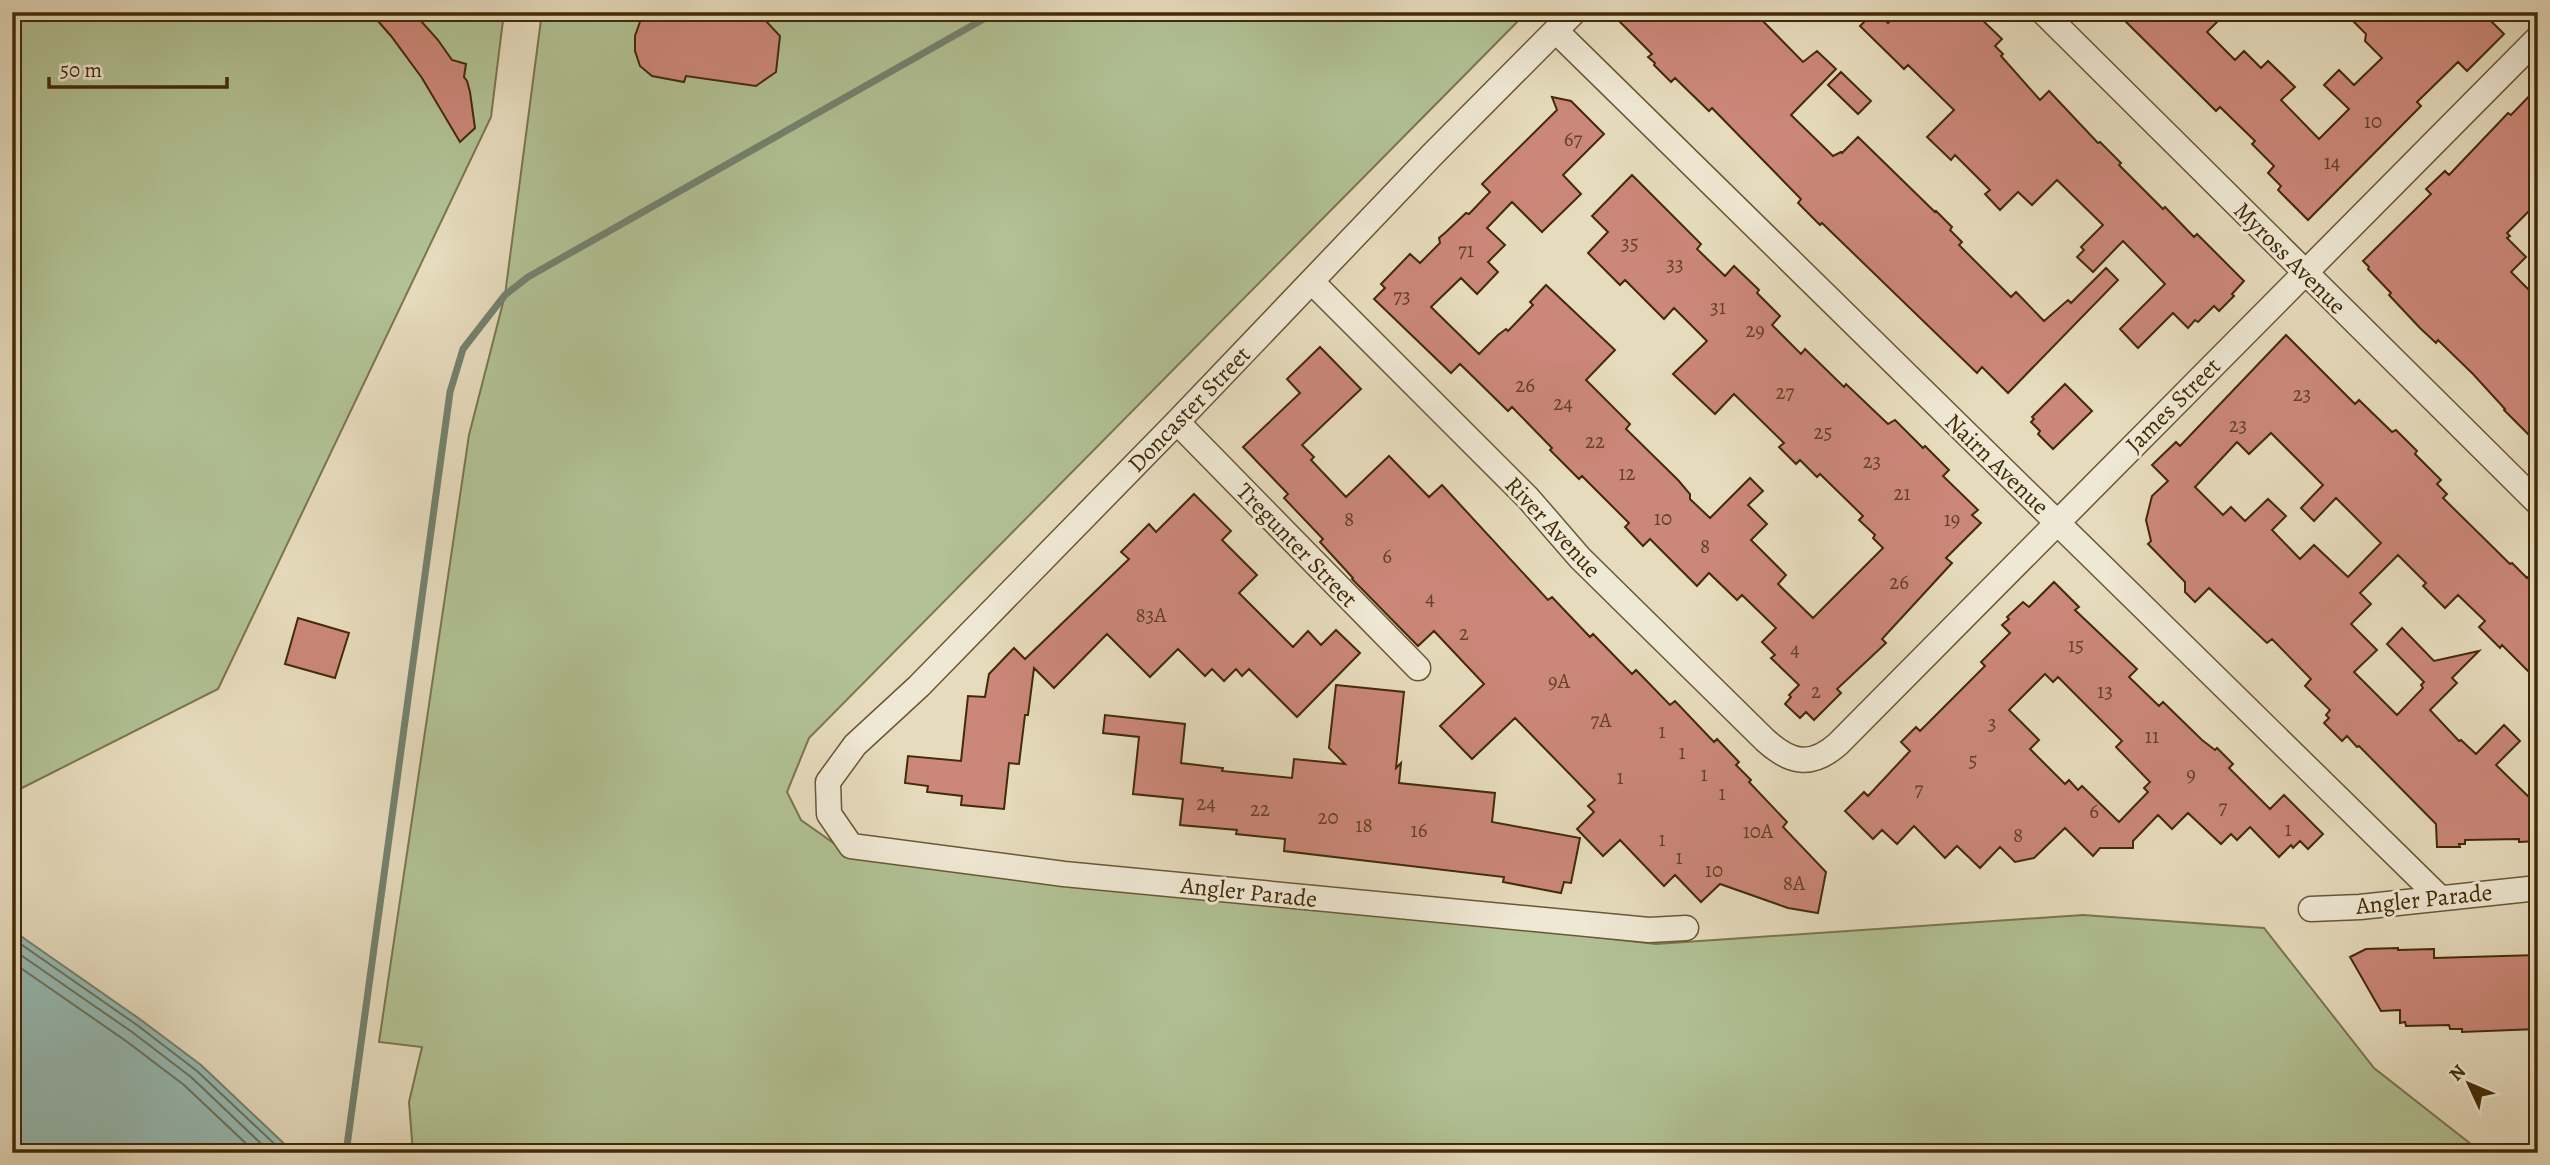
<svg xmlns="http://www.w3.org/2000/svg" width="2550" height="1165" viewBox="0 0 2550 1165" font-family="Alegreya,serif">
<rect width="100%" height="100%" fill="#e6dbbd"/>
<filter id="stains"><feTurbulence type="fractalNoise" baseFrequency=".00286" numOctaves="4"/><feColorMatrix values="0 0 0 0 .2 0 0 0 0 .09 0 0 0 0 .02 0 0 0 .5 -.17"/></filter>
<radialGradient id="worn" r=".72"><stop offset=".6" stop-color="#630" stop-opacity="0"/><stop offset="1" stop-color="#630" stop-opacity=".3"/></radialGradient>
<path fill="#b1c194" stroke="#7a764d" stroke-width="2" d="M12,12H504L491,117L218,689L12,793Z
M542,12H1527L809,738L787,792L801,820L845,851L1656,944L2083,915L2264,928L2374,1068L2481,1152L2520,1144L2530,1153H413L409,1102L422,1047L379,1042L469,435L505,295Z"/>
<path fill="#96bbb4" stroke="#74816e" stroke-width="2" d="M12,930L141,1020L201,1065L294,1153H12Z"/>
<g fill="none" stroke-linecap="round" stroke-linejoin="round">
<path stroke="#6c735d" stroke-width="2" d="M12,938L137,1025L197,1071L284,1153
M12,949L132,1032L191,1077L271,1153
M12,962L126,1041L184,1085L256,1153"/>
<path stroke="#74816e" stroke-width="7" d="M346,1153L450,392L463,349L505,295L528,277L996,12"/>
</g>
<path fill="#cb8779" stroke="#422b06" stroke-width="2" fill-rule="evenodd" d="M370,12H413L438,40L452,60L466,64L464,77L467,81L470,92L475,128L460,142L422,78L391,36Z
M648,12H765L764,19L780,36L776,72L756,86L686,76L684,82L652,76L640,66L635,51V36L641,19Z
M1610,12H1754L1803,62L1817,51L1836,69L1791,115L1833,156L1841,152L1842,153L1858,137L1935,212L1936,211L1952,227L1950,230L1962,242L1959,245L2011,297L2016,292L2044,321L2068,300L2071,303L2106,268L2118,280L2008,393L1982,367L1977,373L1822,223L1820,225L1798,203L1801,199L1712,108L1709,111L1675,78L1671,82L1654,65L1655,63L1648,57L1652,54Z
M1874,12H1877L1888,23L1899,12H1974L2002,39L1995,46L2003,54L2001,56L2040,100L2049,91L2098,143L2100,142L2121,163L2119,165L2163,209L2165,207L2194,237L2197,234L2244,281L2232,294L2234,296L2219,311L2214,306L2198,322L2195,320L2188,328L2173,313L2138,348L2120,329L2165,284L2123,241L2093,272L2077,257L2084,250L2081,247L2103,225L2057,180L2032,205L2018,192L2000,210L1985,194L1990,190L1955,155L1951,160L1927,137L1954,110L1908,65L1904,69L1860,26Z
M2116,12H2227L2207,32L2235,60L2244,51L2261,68L2268,61L2295,87L2281,100L2319,139L2349,109L2324,85L2339,70L2354,85L2382,58L2365,41L2366,34L2344,12H2482L2504,34L2467,71L2458,62L2417,102L2421,106L2308,220L2278,190L2281,186L2268,173L2274,166L2252,144L2255,141L2220,107L2216,111Z
M1841,72L1871,101L1858,114L1828,85Z
M2538,87V202L2507,233L2510,236L2507,238L2526,257L2511,272L2538,299V444L2504,410L2505,409L2473,374L2438,340L2436,343L2420,328L2389,295L2391,293L2368,269L2369,267L2363,261L2431,194L2426,189L2445,171L2449,175L2508,113L2511,115Z
M1552,97L1571,101L1604,134L1563,175L1581,194L1542,232L1512,202L1487,228L1505,245L1488,262L1498,272L1477,294L1461,278L1431,307L1479,354L1498,335L1506,329L1508,331L1533,305L1530,302L1546,285L1615,350L1586,380L1630,424L1626,429L1678,480L1690,494V499L1710,518L1750,478L1763,491L1748,505L1767,524L1751,540L1786,575L1778,584L1813,618L1883,548L1873,538L1875,535L1859,520L1863,516L1820,474L1817,477L1800,460L1796,464L1779,447L1784,443L1734,394L1715,414L1673,374L1707,341L1674,308L1664,319L1625,280L1620,285L1588,253L1608,232L1592,216L1632,175L1701,244L1697,249L1725,276L1734,266L1759,290L1757,293L1780,316L1772,325L1801,354L1805,349L1844,387L1846,384L1888,424L1895,420L1923,448L1925,446L1949,470L1943,476L1978,510L1972,515L1981,523L1946,558L1952,563L1882,639L1886,643L1837,689L1841,693L1814,720L1806,712L1800,718L1785,704L1791,697L1789,695L1799,685L1771,658L1775,655L1762,642L1776,628L1742,595L1737,600L1709,573L1697,586L1650,539L1643,546L1625,527L1629,523L1582,476L1579,479L1550,450L1552,448L1512,407L1508,411L1460,364L1451,373L1374,299L1385,288L1381,284L1410,254L1420,263L1440,243L1439,238L1446,232L1466,213L1469,214L1490,192L1482,184L1557,110Z
M2286,335L2355,404L2359,400L2392,432L2396,430L2417,451L2415,454L2441,480L2437,484L2447,494L2443,498L2510,564L2512,563L2527,578L2538,568V681L2502,645L2500,648L2479,627L2485,621L2458,595L2445,608L2423,586L2426,583L2398,555L2360,593L2371,604L2351,624L2377,650L2354,672L2397,715L2423,688L2421,685L2424,682L2387,644L2402,628L2434,661L2479,651L2452,678L2457,683L2430,710L2459,741L2461,740L2476,754L2504,725L2520,741L2496,765L2538,806V841L2519,842V839L2465,840V844H2459L2460,847H2437L2436,824L2359,746L2357,747L2347,736L2342,741L2324,723L2329,718L2326,715L2330,710L2305,686L2311,679L2272,639L2267,643L2209,588L2195,602L2185,592V582L2148,544L2151,541L2146,520L2152,496L2168,481L2152,465L2176,442L2180,446ZM2271,433L2323,485L2301,508L2314,521L2336,498L2381,543L2348,577L2314,545L2300,559L2272,530L2286,516L2268,499L2245,521L2231,507L2223,515L2195,487L2237,442L2249,454Z
M1320,347L1361,389L1302,445L1314,457L1311,460L1346,497L1389,456L1429,497L1442,485L1548,600L1552,597L1590,637L1593,634L1632,674L1636,670L1670,705L1675,701L1714,742L1717,739L1739,762L1736,765L1751,780L1749,782L1787,822L1783,827L1826,872L1818,913L1788,908L1720,884L1701,902L1675,875L1664,886L1620,840L1603,856L1577,829L1594,812L1588,806L1595,800L1515,718L1472,759L1440,726L1484,684L1434,631L1418,646L1352,579L1353,578L1320,542L1323,539L1284,498L1288,494L1243,447L1300,393L1287,379Z
M2065,384L2092,411L2053,449L2038,434L2040,431L2031,422L2034,419L2032,417Z
M1194,494L1231,531L1222,540L1257,575L1239,593L1293,647L1308,631L1321,645L1336,630L1360,653L1297,717L1249,669L1242,676L1236,669L1224,681L1212,669L1205,676L1178,649L1150,677L1107,634L1054,688L1034,668L1028,715H1025L1019,764L1009,763L1004,809L961,805L962,796L927,792L928,786L905,783L908,756L961,761L968,696L985,697L989,674L1014,648L1025,659L1129,559L1121,552L1149,524L1156,532Z
M2054,582L2079,607L2075,610L2137,669L2129,677L2159,706L2163,702L2202,740L2215,750L2217,748L2233,764L2229,768L2270,809L2284,795L2323,834L2308,849L2300,841L2293,848L2291,845L2279,857L2250,827L2237,840L2231,834L2221,844L2188,813L2172,829L2158,815L2133,841V848H2100L2093,856L2065,828L2034,858L2015,862L2000,847L1980,868L1957,846L1945,858L1914,826L1897,844L1882,830L1873,839L1845,811L1864,792L1868,796L1910,751L1901,742L1916,727L1920,731L1985,666L1981,662L2010,633L2002,625L2009,619L2007,617L2023,602L2029,607ZM2045,674L2053,682L2058,677L2122,741L2116,747L2150,782L2144,788L2148,792L2119,822L2082,786L2078,790L2069,780L2065,784L2030,749L2039,740L2009,710Z
M298,618L349,633L335,678L285,664Z
M1336,685L1404,692L1396,768L1401,763L1399,783L1495,793L1492,822L1580,838L1571,883L1564,882L1561,893L1503,882L1504,877L1284,851L1285,839L1236,834L1237,830L1180,825L1183,799L1133,794L1139,737L1103,733L1105,715L1185,724L1181,763L1223,768L1222,771L1292,778L1294,759L1345,764L1329,748Z
M2398,948V950L2434,949V958L2538,955L2537,1029L2462,1032V1029H2450L2449,1025L2406,1026L2405,1022L2400,1023V1010L2381,1011L2350,957L2366,949Z"/>
<g fill="none" stroke-linecap="round" stroke-linejoin="round">
<g stroke="#6b5734" stroke-width="27">
<path id="minor" d="M1574,12L1431,156L1177,422L919,686L855,745L828,782L829,814L851,846L1064,874L1649,930L1686,928
M2043,12L2538,503
M1556,31L2439,897
M1312,282L1528,498L1580,558L1765,740C1790,763 1811,768 1838,744L2538,38
M1177,422L1418,668
M2311,909L2360,907L2538,888"/>
</g>
<use href="#minor" stroke="#efe8d4" stroke-width="24"/>
</g>
<g text-anchor="middle" stroke-width="6" stroke-linejoin="round" paint-order="stroke">
<g font-size="21" fill="#644223">
<text x="2373" y="128">10</text>
<text x="1573" y="146">67</text>
<text x="2332" y="169">14</text>
<text x="1630" y="250">35</text>
<text x="1466" y="257">71</text>
<text x="1675" y="271">33</text>
<text x="1402" y="303">73</text>
<text x="1718" y="314">31</text>
<text x="1755" y="337">29</text>
<text x="1525" y="392">26</text>
<text x="1785" y="399">27</text>
<text x="2302" y="401">23</text>
<text x="1563" y="410">24</text>
<text x="2238" y="432">23</text>
<text x="1823" y="439">25</text>
<text x="1595" y="448">22</text>
<text x="1872" y="468">23</text>
<text x="1627" y="480">12</text>
<text x="1902" y="500">21</text>
<text x="1663" y="525">10</text>
<text x="1349" y="526">8</text>
<text x="1952" y="526">19</text>
<text x="1705" y="553">8</text>
<text x="1387" y="563">6</text>
<text x="1899" y="589">26</text>
<text x="1430" y="605">4</text>
<text x="1151" y="622">83A</text>
<text x="1464" y="640">2</text>
<text x="2076" y="652">15</text>
<text x="1795" y="656">4</text>
<text x="1559" y="688">9A</text>
<text x="1816" y="698">2</text>
<text x="2105" y="698">13</text>
<text x="1601" y="727">7A</text>
<text x="1992" y="730">3</text>
<text x="1662" y="738">1</text>
<text x="2152" y="743">11</text>
<text x="1682" y="759">1</text>
<text x="1973" y="767">5</text>
<text x="1704" y="781">1</text>
<text x="2191" y="781">9</text>
<text x="1620" y="784">1</text>
<text x="1919" y="796">7</text>
<text x="1722" y="800">1</text>
<text x="1206" y="810">24</text>
<text x="2223" y="814">7</text>
<text x="1260" y="816">22</text>
<text x="2094" y="818">6</text>
<text x="1328" y="824">20</text>
<text x="1364" y="832">18</text>
<text x="2288" y="836">1</text>
<text x="1419" y="837">16</text>
<text x="1758" y="838">10A</text>
<text x="2018" y="842">8</text>
<text x="1662" y="846">1</text>
<text x="1679" y="864">1</text>
<text x="1714" y="877">10</text>
<text x="1794" y="890">8A</text>
</g>
<g font-size="24" fill="#422b06" stroke="#efe8d4">
<text transform="translate(2290 258) rotate(45)" y="8">Myross Avenue</text>
<text transform="translate(2173 405) rotate(-45)" y="8">James Street</text>
<text transform="translate(1189 409) rotate(-46)" y="8">Doncaster Street</text>
<text transform="translate(1997 464) rotate(44)" y="8">Nairn Avenue</text>
<text transform="translate(1553 527) rotate(47)" y="8">River Avenue</text>
<text transform="translate(1297 545) rotate(46)" y="8">Tregunter Street</text>
<text transform="translate(1249 892) rotate(6)" y="8">Angler Parade</text>
<text transform="translate(2424 899) rotate(-6)" y="8">Angler Parade</text>
</g>
</g>
<rect width="2550" height="1165" fill="none" stroke="#e6dbbd" stroke-width="42"/>
<rect x="14" y="14" width="2522" height="1137" fill="none" stroke="#422b06" stroke-width="3.5"/>
<rect x="21" y="21" width="2508" height="1123" fill="none" stroke="#422b06" stroke-width="2"/>
<g transform="translate(2469 1084) rotate(314)" stroke="#efe8d4" stroke-width="5" paint-order="stroke">
<path d="M0-5L12 26L0 18L-12 26Z" fill="#422b06"/>
<text y="-10" font-size="19" font-weight="bold" text-anchor="middle" fill="#422b06">N</text>
</g>
<path d="M49 77v10h178v-10" fill="none" stroke="#422b06" stroke-width="3.5"/>
<text x="60" y="77" font-size="21" fill="#422b06" stroke="#efe8d4" stroke-width="5" paint-order="stroke">50 m</text>
<rect width="100%" height="100%" filter="url(#stains)"/>
<rect width="100%" height="100%" fill="url(#worn)"/>
</svg>
